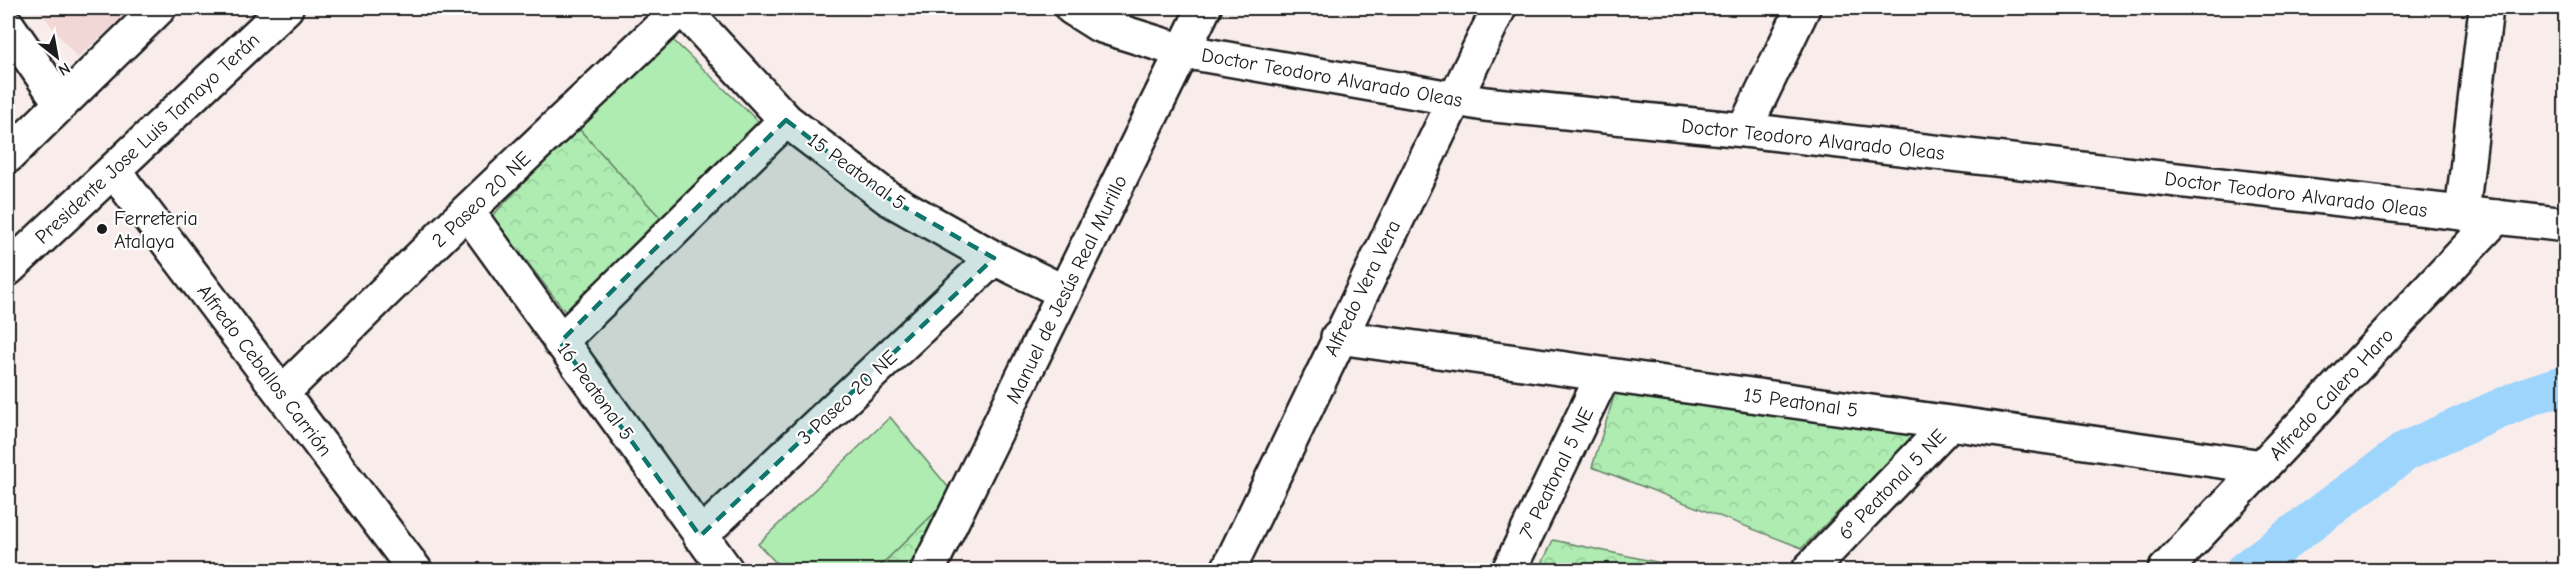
<svg xmlns="http://www.w3.org/2000/svg" width="2573" height="578" viewBox="0 0 2573 578" font-family="'Comic Neue',sans-serif">
<defs>
<pattern id="park-crowns" width="20" height="18" patternUnits="userSpaceOnUse" patternTransform="scale(1.5)"><rect width="20" height="18" fill="#aeecb2"/><path d="M2 6a3 3 0 1 1 6 0M12 15a3 3 0 1 1 6 0" fill="none" stroke="#95ca98"/></pattern>
</defs>
<rect width="100%" height="100%" fill="#f9edec"/>
<filter id="ink" filterUnits="userSpaceOnUse"><feTurbulence type="fractalNoise" baseFrequency=".0167" numOctaves="2"/><feDisplacementMap in="SourceGraphic" scale="12" xChannelSelector="R" yChannelSelector="G"/><feConvolveMatrix kernelMatrix="1 2 1 2 8 2 1 2 1" color-interpolation-filters="sRGB"/></filter>
<g filter="url(#ink)">
<path fill="#f1d7d6" d="M37,8H133L77,58Z"/>
<path fill="#aeecb2" stroke="#658467" stroke-width="1.5" d="M672,39L763,126L667,225L577,127Z
M890,417L954,494L876,570H783L758,544Z"/>
<path fill="url(#park-crowns)" stroke="#658467" stroke-width="1.5" d="M577,127L667,225L570,318L492,216Z
M1620,377L1925,425L1802,548L1592,467Z
M954,494L923,570H876Z
M1553,540L1661,563L1679,570H1539Z"/>
<g fill="none" stroke-linecap="round" stroke-linejoin="round">
<path stroke="#9ed5fd" stroke-width="40" d="M2246,570L2406,451L2526,397L2566,384"/>
<g stroke="#1c1c1c" stroke-width="38">
<path id="minor" d="M682,8L786,120L888,198L994,258L1064,292
M8,26L60,102
M1744,130L1803,8
M114,171L415,570
M467,211L726,570
M2462,213L2486,8
M1338,337L2263,467
M560,342L786,120
M283,392L467,211L681,8
M700,536L994,258
M928,570L1204,8
M1228,570L1499,8
M1509,570L1603,375
M1809,570L1950,423
M2165,570L2497,217"/>
</g>
<g stroke="#1c1c1c" stroke-width="38">
<path id="tertiary" d="M1072,8L1099,25L1182,51L1485,104L1744,130L2566,225
M8,156L159,8
M8,269L286,8"/>
</g>
<use href="#minor" stroke="#fff" stroke-width="33"/>
<use href="#tertiary" stroke="#fff" stroke-width="33"/>
</g>
</g>
<path fill="#0f766e" fill-opacity="0.2" stroke="#0f766e" stroke-width="4.5" stroke-dasharray="12 8" stroke-linejoin="round" d="M786,120L888,198L994,258L700,536L560,342Z"/>
<circle fill="#1c1c1c" stroke="#fff" stroke-width="2" cx="102" cy="229" r="6"/>
<g text-anchor="middle" stroke-width="4.5" stroke-linejoin="round" paint-order="stroke">
<g font-size="20" fill="#1c1c1c" stroke="#fff">
<text transform="translate(1332 77) rotate(10)" y="7">Doctor Teodoro Alvarado Oleas</text>
<text transform="translate(147 138) rotate(-43)" y="7">Presidente Jose Luis Tamayo Terán</text>
<text transform="translate(1813 139) rotate(6)" y="7">Doctor Teodoro Alvarado Oleas</text>
<text transform="translate(857 171) rotate(36)" y="7">15 Peatonal 5</text>
<text transform="translate(2296 194) rotate(7)" y="7">Doctor Teodoro Alvarado Oleas</text>
<text transform="translate(481 199) rotate(-44)" y="7">2 Paseo 20 NE</text>
<text transform="translate(1362 288) rotate(-64)" y="7">Alfredo Vera Vera</text>
<text transform="translate(1066 289) rotate(-64)" y="7">Manuel de Jesús Real Murillo</text>
<text transform="translate(265 370) rotate(53)" y="7">Alfredo Ceballos Carrión</text>
<text transform="translate(596 391) rotate(54)" y="7">16 Peatonal 5</text>
<text transform="translate(2331 394) rotate(-47)" y="7">Alfredo Calero Haro</text>
<text transform="translate(847 397) rotate(-43)" y="7">3 Paseo 20 NE</text>
<text transform="translate(1801 402) rotate(8)" y="7">15 Peatonal 5</text>
<text transform="translate(1556 473) rotate(-64)" y="7">7º Peatonal 5 NE</text>
<text transform="translate(1892 484) rotate(-46)" y="7">6º Peatonal 5 NE</text>
</g>
<g font-size="20" fill="#1c1c1c" stroke="#fff" text-anchor="start">
<text x="114" y="225">Ferreteria<tspan x="114" dy="23">Atalaya</tspan></text>
</g>
</g>
<rect width="2573" height="578" fill="none" stroke="#fff" stroke-width="30"/>
<rect x="15" y="15" width="2543" height="548" fill="none" stroke="#1c1c1c" stroke-width="2" filter="url(#ink)"/>
<g transform="translate(57 57) rotate(149)" stroke="#ffffff" stroke-width="4.5" paint-order="stroke">
<path d="M0-4.5L10 22L0 15L-10 22Z" fill="#1c1c1c"/>
<text y="-9" font-size="16" font-weight="bold" text-anchor="middle" fill="#1c1c1c">N</text>
</g>
</svg>
